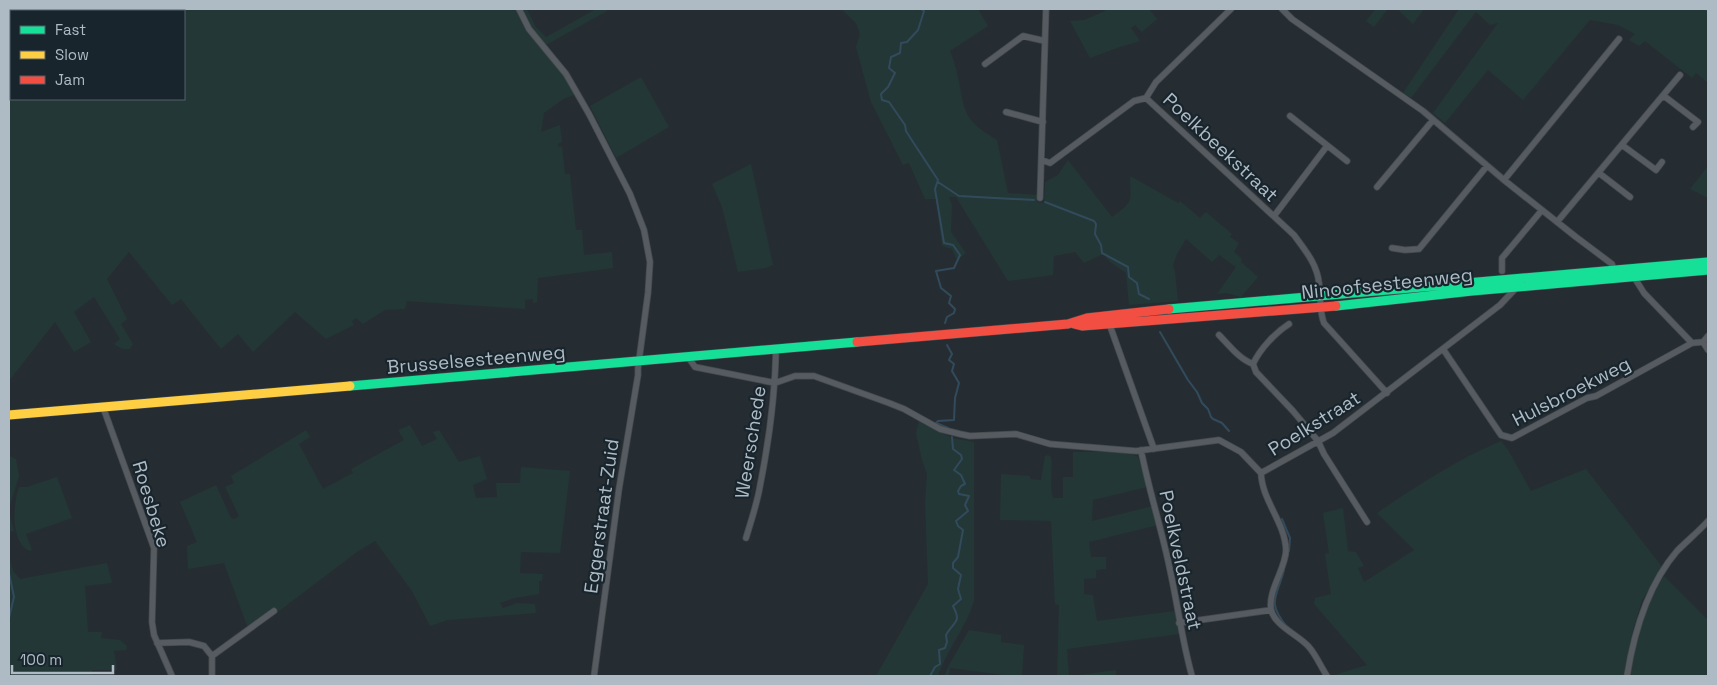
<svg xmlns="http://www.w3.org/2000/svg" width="1717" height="685" viewBox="0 0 1717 685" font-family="'Space Grotesk',sans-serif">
<rect width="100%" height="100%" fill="#262d32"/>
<path fill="#233736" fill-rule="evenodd" d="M9,9H517L525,27L567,80L575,95L565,98L544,113L541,132L560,125L562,142L558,144L559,147L562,146L565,174H570L576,230H582L584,255L612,252L613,268L538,278L537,302L533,303V299L525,300V309L407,301L405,309L385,310L363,324L356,318L352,321L354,325L326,339L295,312L253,352L238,334L221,349L181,299L172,305L129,252L107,279L127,319L121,324L133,344L130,349H122L114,344L120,339L94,297L74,312L91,342L74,352L55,322L9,381ZM11,11H184V99H11Z
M523,9H527L536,27L546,37L596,9H606L607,11L546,45L534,31Z
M841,9H978L988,26L950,51C953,57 954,63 956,69C966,108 958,117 997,140L1008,193L1037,195V202L1044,203L1045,182L1058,175L1068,160L1112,217C1134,201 1131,202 1130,176L1178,203L1180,201L1200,218L1206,212L1232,234L1230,237L1239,243L1234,252L1242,259L1241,262L1258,277L1241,297L1226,293L1217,294L1236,267L1219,255L1212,262L1186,239L1177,254L1173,265L1175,272L1178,301L1129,305L1126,273L1110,262L1103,254L1084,263L1075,252L1054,256L1053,275L1008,281L956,197H949L952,205L951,232L966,253L957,260L952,249L942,246L936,199H925L909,163L903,165L871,102L856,47L860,34L856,23Z
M1104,9H1149L1157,19L1142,32L1135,25L1131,28L1140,41L1117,48L1090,58L1070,21L1084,20L1105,11Z
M1375,9H1388L1374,27L1366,21Z
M1400,9H1424L1413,24L1399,11Z
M1459,9H1708V83L1696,73L1692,78L1645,41L1639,46L1629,40L1635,34L1618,25L1590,20L1523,100L1488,70L1445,123L1433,113L1498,23L1490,25L1476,12L1411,98L1403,93Z
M641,77L669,127L616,158L590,106Z
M751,164L773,265L765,268L738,272L722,207L712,184Z
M1708,166V198L1690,189Z
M919,421L952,438L974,442V601C966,628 947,649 938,676H876L928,584L925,502L927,474L922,460L916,433Z
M410,425L422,446L437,439L433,432L439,430L459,462L480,456L487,479L473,485L476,498L497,497L496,483H520L521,467L570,471L560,553L521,552L520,573L543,574L542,581H539V594L515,598L500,603L503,608L517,603L535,604L536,613L448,620L430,626L412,591L375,541L357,552L279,611L274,609L248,628L224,563L188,569L187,546L197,542L180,502L216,485L231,518L234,519L239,516L225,487L234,483L231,476L306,430L310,437L299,444L323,489L353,473L351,469L404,440L398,430Z
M1501,441L1508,450L1531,491L1586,469L1663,568L1642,600L1633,630L1625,676H1331L1367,665L1314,604L1315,598L1331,594L1325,554L1329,553L1323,513L1343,508L1348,551L1356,552L1364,566L1358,568L1364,582L1414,550L1377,513C1417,486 1456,460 1501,441Z
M1073,452H1127L1138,457L1147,487L1093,500L1092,521L1153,506L1158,525L1089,542L1091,557H1106V569L1096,570V578L1084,579V594L1093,595L1097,621L1175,611L1179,634L1067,649L1069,676H1057L1059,605L1055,604L1051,521L1000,520L1001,474L1030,476V479L1041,480L1045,456L1048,455L1051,457C1053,471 1049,484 1053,498H1063V477H1073Z
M9,456L16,459L19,476L10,505V516L14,531L9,532Z
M57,477L72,518L26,534L32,550L30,551C10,542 13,504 19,487H27Z
M9,556L13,571L20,579L107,563L112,583L85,586L88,632H102L101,638L120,640L127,646L126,650L114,651L117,670H92V676H9Z
M1664,576L1708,620V676H1630C1637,638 1643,610 1664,576Z
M969,630L1001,635V642L1024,645L1022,676H1024H1011L950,668L949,676H944L949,665Z
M1116,670V676H1072Z"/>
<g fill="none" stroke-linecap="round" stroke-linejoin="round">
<path stroke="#324b5c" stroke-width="2" d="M921,9L924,11L918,30L907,42L901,43L900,53L891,57L889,68L895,73L888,87L881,94L882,100L889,102L905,125L906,131L913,142L938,180L935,189L944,243L953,245L960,255L954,268L936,271L941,288L951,296L949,303L955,309L954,313L947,317L945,323
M1705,9L1708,10
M938,182L959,196L1034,200
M1045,202L1094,221L1096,224L1095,234L1101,245L1102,253L1128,267L1129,277L1137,283L1139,294L1149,299
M1160,332L1188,380L1197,392L1202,403L1208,409L1211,417L1213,419L1222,423L1229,431
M947,345L952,354L949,360L954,364L952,371L959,383L955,398L954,420L938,421L936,423L948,428
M1282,519L1290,538L1289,551
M1284,570C1277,597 1266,602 1287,627
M9,573L14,597L9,618
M930,676L935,667L940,664L939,650L945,648L947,642L946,635C954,621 962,623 953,606L961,599L958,589L961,575L953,568V563L958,557L963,530L958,526L956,521L968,511L965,505L969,496L959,494L958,491L961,486L965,484L961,475L954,470L962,459L961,455L953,449L952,437"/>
<g stroke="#44494d" stroke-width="7">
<path id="street" d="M519,9L529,29L566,74L589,114L630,194L644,230L650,262L648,293L638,368V375L619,489L594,676
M1282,9L1292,19L1423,111L1504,180L1576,237L1612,264L1614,271
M985,64L1023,36L1045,41
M1664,96L1698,122L1693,127
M1146,98L1294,235C1305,250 1317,264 1319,283C1321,296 1319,311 1324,323L1387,393
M1146,98L1156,82L1231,9
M1006,112L1043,122
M1290,116L1347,161
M1622,145L1656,170L1662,162
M1042,160L1050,163L1134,101L1146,98
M1599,173L1630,197
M1504,180L1619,39
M1377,187L1433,120
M1040,198L1046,9
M1274,216L1327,146
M1557,222L1680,75
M1392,248L1405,250L1419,249L1487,166
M1502,271V258L1542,210
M1634,277L1644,293L1692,343L1703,342L1708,336
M1109,323L1154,449
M1289,324C1275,333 1260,349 1253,364L1256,372L1293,411L1318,441L1324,454L1367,522
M1219,335C1229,345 1239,359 1253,364
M1703,342L1708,350
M1443,349L1501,435L1512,438L1587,398L1596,396L1692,343
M688,357L695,367L775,383L795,376H814L889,403L904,409L940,429L960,434L970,436L1016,434L1050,444L1136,451L1219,440L1241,452L1261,473
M103,407L154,548L152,622L154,635L172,676
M1141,450C1149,491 1162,530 1170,570C1178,606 1182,641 1192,676
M1261,473L1333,433L1500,305L1517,287
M1261,473C1262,501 1285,522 1286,550C1286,568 1268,590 1271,609C1274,626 1299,635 1309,647C1316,655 1321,667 1327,676
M746,538C751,521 757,504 760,486C769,441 775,395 776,350
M1179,623L1271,610
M157,643L189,642L204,646L212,656V676
M212,656L274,611
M1627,676C1634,632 1647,586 1677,551C1687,541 1698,532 1708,521"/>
</g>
<g stroke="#434a4f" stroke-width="10">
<path id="fast" d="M1336,306L1472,291L1708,270
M1169,309L1708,262
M350,386L857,342"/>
</g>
<g stroke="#434a4f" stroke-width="10">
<path id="slow" d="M9,415L350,386"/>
</g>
<g stroke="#434a4f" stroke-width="10">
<path id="jam" d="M1074,324L1082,326L1336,306
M857,342L1068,324L1087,318L1169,309"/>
</g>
<use href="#street" stroke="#555b60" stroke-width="5.5"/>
<use href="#fast" stroke="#16e098" stroke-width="9"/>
<use href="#slow" stroke="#ffcf43" stroke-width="9"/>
<use href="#jam" stroke="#f24e42" stroke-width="9"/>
</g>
<g text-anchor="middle" stroke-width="4.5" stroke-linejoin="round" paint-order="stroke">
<g font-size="19" fill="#aebbc5" stroke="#19252d">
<text transform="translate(1221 147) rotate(43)" y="7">Poelkbeekstraat</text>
<text transform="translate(1387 283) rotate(-6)" y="7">Ninoofsesteenweg</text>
<text transform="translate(476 359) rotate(-5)" y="7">Brusselsesteenweg</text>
<text transform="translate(1571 391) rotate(-27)" y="7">Hulsbroekweg</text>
<text transform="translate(1314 423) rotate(-32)" y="7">Poelkstraat</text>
<text transform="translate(750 442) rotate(-81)" y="7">Weerschede</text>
<text transform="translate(152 504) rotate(73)" y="7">Roesbeke</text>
<text transform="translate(601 516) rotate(-82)" y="7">Eggerstraat-Zuid</text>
<text transform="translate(1181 560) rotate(78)" y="7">Poelkveldstraat</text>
</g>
</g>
<rect width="1717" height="685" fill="none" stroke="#aebbc5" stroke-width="20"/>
<rect x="10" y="10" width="175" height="90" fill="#19252d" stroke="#55616a"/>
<rect x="20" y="26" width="25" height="8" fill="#16e098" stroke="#55616a"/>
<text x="55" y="35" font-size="15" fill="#aebbc5">Fast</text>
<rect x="20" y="51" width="25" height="8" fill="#ffcf43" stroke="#55616a"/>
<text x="55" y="60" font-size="15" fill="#aebbc5">Slow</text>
<rect x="20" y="76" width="25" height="8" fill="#f24e42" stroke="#55616a"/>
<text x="55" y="85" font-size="15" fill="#aebbc5">Jam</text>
<path d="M12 665v8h101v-8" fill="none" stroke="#aebbc5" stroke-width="2.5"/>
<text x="20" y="665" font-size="15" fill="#aebbc5" stroke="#19252d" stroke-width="4" paint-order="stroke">100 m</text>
</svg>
